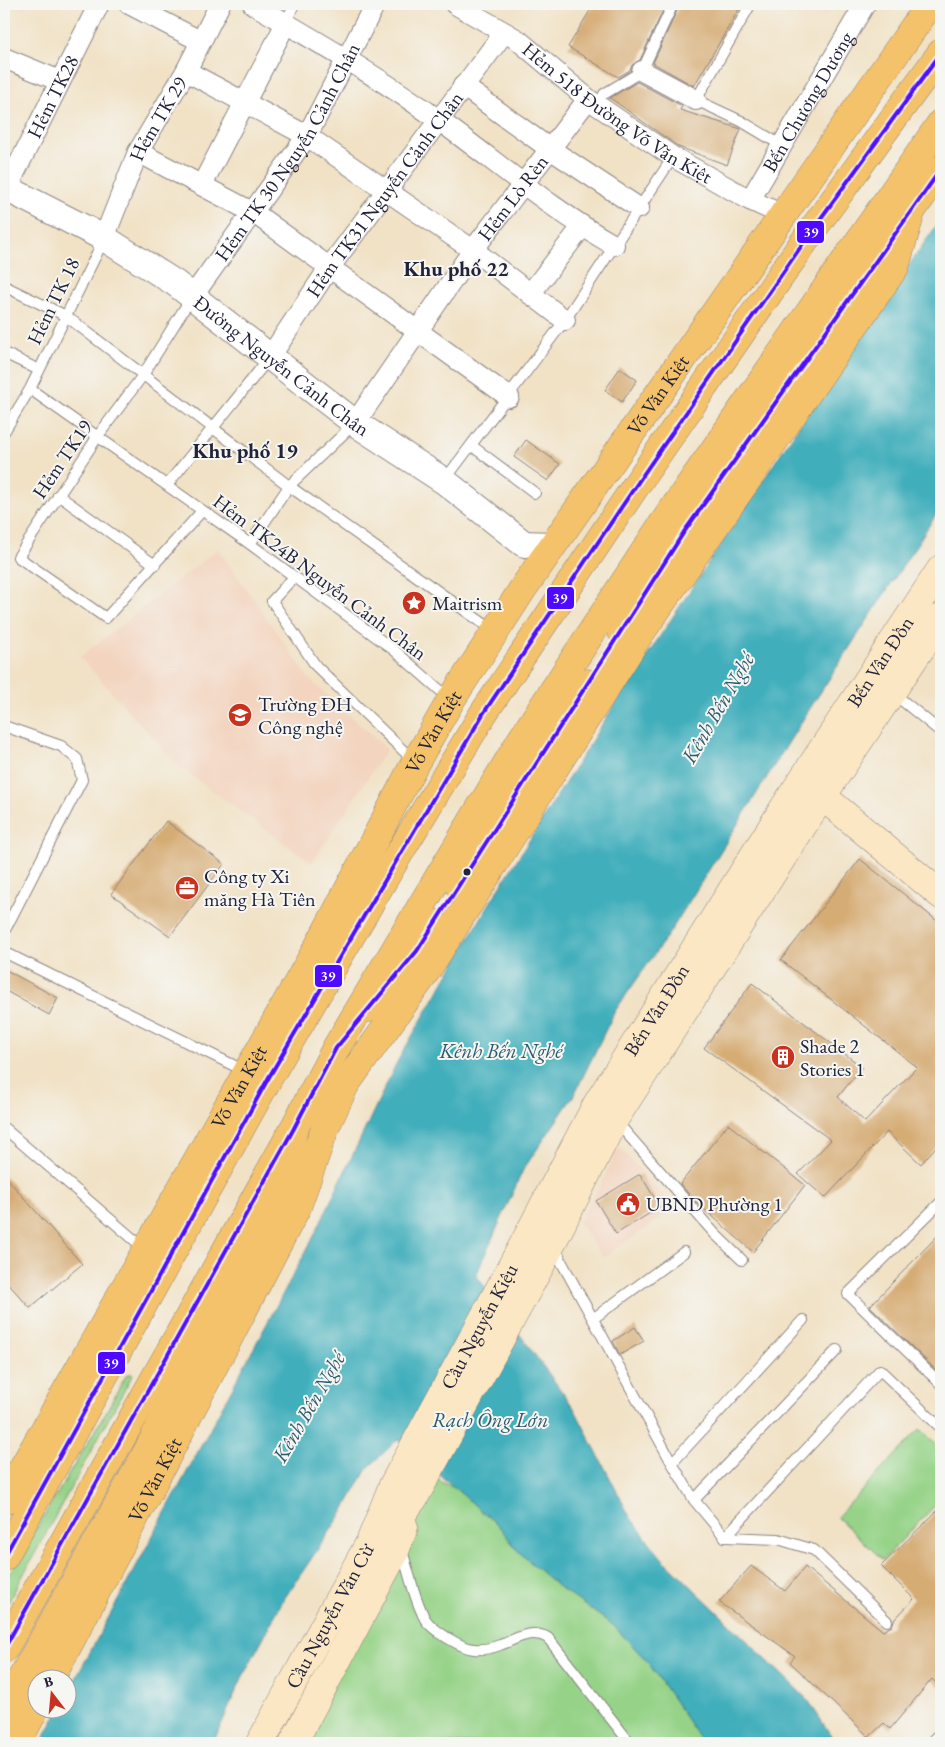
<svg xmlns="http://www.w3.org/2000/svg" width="945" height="1747" viewBox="0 0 945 1747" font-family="'EB Garamond',serif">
<rect width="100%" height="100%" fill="#f6f6f2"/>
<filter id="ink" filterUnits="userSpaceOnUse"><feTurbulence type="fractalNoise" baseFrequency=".02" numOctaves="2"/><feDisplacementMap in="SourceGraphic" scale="10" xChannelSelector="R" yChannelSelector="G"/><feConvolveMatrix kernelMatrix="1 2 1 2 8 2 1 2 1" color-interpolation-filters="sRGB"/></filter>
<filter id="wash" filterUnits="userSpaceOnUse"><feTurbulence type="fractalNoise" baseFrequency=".0096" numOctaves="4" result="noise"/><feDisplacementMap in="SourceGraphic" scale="20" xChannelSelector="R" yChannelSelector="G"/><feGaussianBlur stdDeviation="1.12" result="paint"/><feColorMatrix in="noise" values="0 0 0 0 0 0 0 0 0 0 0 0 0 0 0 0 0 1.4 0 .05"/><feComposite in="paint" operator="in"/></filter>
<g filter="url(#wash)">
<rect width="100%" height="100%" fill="#f1e2c6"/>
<path fill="#f3d4bf" d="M218,549L311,681L387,749L312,863L176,764L80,657Z
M619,1147L675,1208L603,1258L578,1221L599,1188Z"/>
<path fill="#96d388" stroke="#5c7a62" d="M127,1374H133L4,1610V1582L105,1414Z
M920,1429L941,1448V1499L883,1560L837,1517Z
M427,1475L456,1489L499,1526L519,1552L537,1568L560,1588L613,1625L647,1661L703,1743H302Z"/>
<path fill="#3faebb" stroke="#30687b" d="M941,219V507L807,713L672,929L615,1011L574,1095L523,1170L476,1275L574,1408L630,1517L661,1557L808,1700L836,1743H703L647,1661L613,1625L560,1588L537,1568L519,1552L499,1526L398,1439L367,1469L343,1512L282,1602L242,1678L213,1743H41L59,1710H68V1693L313,1238L397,1062L488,906L606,718L851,347Z"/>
<g id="blocks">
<path fill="#d6ac75" d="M594,4H666L640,60L632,65L630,70L618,77L568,47Z
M680,4H731L739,9L694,86L653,63Z
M637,82L682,106L680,110L741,129L727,165L679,147L610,98Z
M620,368L637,380L622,402L605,390Z
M526,440L560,464L548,481L514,457Z
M166,821L224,864L170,936L111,894Z
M860,859L941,924V1141L921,1164L887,1132L825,1198L798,1174L831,1140L704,1048L752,983L862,1067L838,1097L865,1122L917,1067L781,960Z
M4,969L58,998L49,1015L4,990Z
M728,1124L805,1185L753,1252L695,1201L680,1184Z
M640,1174L660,1207L616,1234L596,1201Z
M4,1175L82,1264L30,1308L4,1279Z
M941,1232V1375L870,1306Z
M635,1327L644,1341L620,1355L613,1341Z
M941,1507V1688L932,1679L890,1729L884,1723L869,1737L790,1662L795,1656L719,1602L751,1566L785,1591L805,1567L883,1631L892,1626L894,1620L914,1599L881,1566Z"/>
</g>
</g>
<g filter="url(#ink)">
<use href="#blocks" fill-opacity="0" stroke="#8a8280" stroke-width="1"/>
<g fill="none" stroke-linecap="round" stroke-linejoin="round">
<g stroke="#8a8280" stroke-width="12">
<path id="service" d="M743,4L749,7L696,100L741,121L781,145
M286,23L294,4
M604,94L642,71L673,4
M4,286L66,316L289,486L494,631
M191,298L143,375L98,436L18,557L106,618L202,511
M4,353L39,370
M30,389L250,544L394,650L450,699
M4,432L30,389L104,239
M472,446L535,493
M444,481L565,320L673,157
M167,485L270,357
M58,495L155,565
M250,544L289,486L355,423
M293,578L272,601L316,666L414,761
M893,693L941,732
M4,726L61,746L77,759L82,780L4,932
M4,952L247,1072
M615,1120L715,1234L742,1260
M4,1128L146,1250
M941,1202L848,1294L941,1384
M555,1245L561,1261L672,1463L694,1500L725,1537
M594,1318L684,1252
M672,1463L803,1320
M694,1500L837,1350
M725,1537L880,1370L941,1428
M725,1537L778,1539L814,1550L887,1621
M404,1557C410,1578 415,1600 425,1619C432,1630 461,1648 474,1649C483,1650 492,1648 500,1645C517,1639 530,1628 548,1638L630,1743
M930,1743L941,1732"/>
</g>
<g stroke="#8a8280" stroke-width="22">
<g id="minor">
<path d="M129,4L200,41"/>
<path d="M253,4C316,41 381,78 440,121C498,163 552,210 614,245"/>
<path id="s1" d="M455,4L518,40L588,99L673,157L750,200L785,216"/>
<path d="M4,58L60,81"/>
<path d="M186,71L307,136L473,250L565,320"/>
<path d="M642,71L696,100"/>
<path d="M463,86L550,149L639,208"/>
<path d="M138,152L254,213L509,397"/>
<path d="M202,185L286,23"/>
<path id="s2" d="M7,188L99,4"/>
<path id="s3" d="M750,200L865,4"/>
<path id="s4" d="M104,238L138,152L186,71L220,4"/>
<path d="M530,294L582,227"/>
<path id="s5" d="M192,297L307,136L375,4"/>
<path id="s6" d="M270,357L329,268L503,34"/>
<path id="s7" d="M355,423L473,250L588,99"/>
</g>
</g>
<g stroke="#8a8280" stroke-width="28">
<g id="tertiary">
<path id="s8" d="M4,187L104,238L175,283L355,423L444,481L524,544L553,545"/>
</g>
</g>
<g stroke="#8a8280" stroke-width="29">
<g id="secondary">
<path d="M809,785L941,895"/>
<path d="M380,1544L414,1498L544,1259L614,1120L809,816L941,618"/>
<path id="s9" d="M260,1743L370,1542L393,1485L522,1247L597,1104L787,803L941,569"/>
<path d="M293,1743L394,1554L404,1527"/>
</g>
</g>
<g stroke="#8a8280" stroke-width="29">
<g id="primary">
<path d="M621,630L684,532L941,169"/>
<path d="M459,885L587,683"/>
<path d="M369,1008L417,951L434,923"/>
<path id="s10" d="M4,1501L318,947L415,763L451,700L524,587L930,4"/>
<path id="s11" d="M50,1680L297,1207L325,1128L345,1085L423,976L637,638L895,267L912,209"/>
<path d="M4,1710L145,1456L234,1279L287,1182L293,1130"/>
<path d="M17,1743L38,1703"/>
</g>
</g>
<g stroke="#8a8280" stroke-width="29">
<path id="trunk" d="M4,1557L269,1077L391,867L483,714L645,472L813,229L941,53
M4,1649L293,1130L336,1048L521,740L660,528L941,123"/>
</g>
<use href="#service" stroke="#fff" stroke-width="10"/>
<use href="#minor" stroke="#fff" stroke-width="20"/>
<use href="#tertiary" stroke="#fff" stroke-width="26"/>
<use href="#secondary" stroke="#fbe7c3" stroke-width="28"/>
<use href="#primary" stroke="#f4c26a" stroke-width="28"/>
<use href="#trunk" stroke="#f4c26a" stroke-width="28"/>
<g stroke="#f6f6f2" stroke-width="8">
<path id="bus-1" d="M4,1557L269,1077L483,714L645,472L813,229L941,53
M4,1649L293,1130L336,1048L417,951L684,532L941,169"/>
</g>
<use href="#bus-1" stroke="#4f0aff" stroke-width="4"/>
</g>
</g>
<defs>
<g id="sight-disc" transform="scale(1.25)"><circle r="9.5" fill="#c8321e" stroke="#f6f6f2"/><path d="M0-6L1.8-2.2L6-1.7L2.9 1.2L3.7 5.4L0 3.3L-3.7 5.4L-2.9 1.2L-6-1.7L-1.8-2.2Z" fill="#fff"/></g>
<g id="university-disc" transform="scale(1.25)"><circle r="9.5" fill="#c8321e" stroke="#f6f6f2"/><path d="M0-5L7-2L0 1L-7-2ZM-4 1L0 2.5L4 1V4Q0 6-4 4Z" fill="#fff"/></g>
<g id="office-disc" transform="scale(1.25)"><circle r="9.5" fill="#c8321e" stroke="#f6f6f2"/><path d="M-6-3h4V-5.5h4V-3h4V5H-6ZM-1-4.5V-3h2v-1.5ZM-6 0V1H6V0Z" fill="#fff"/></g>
<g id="building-disc" transform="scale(1.25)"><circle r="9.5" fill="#c8321e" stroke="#f6f6f2"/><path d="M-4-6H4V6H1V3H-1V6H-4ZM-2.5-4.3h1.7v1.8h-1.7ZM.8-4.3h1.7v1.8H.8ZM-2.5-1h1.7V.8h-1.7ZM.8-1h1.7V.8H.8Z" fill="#fff"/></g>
<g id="civic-disc" transform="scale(1.25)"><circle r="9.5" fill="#c8321e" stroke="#f6f6f2"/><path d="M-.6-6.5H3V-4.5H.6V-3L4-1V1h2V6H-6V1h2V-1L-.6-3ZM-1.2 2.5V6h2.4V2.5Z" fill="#fff"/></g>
</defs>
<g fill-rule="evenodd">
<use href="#sight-disc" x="414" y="603"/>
<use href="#university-disc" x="240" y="715"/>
<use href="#office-disc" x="187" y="888"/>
<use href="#building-disc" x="783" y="1057"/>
<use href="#civic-disc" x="628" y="1204"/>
</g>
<circle fill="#22223b" stroke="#f6f6f2" stroke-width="2" cx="467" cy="872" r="4.5"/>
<g text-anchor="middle" stroke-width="4" stroke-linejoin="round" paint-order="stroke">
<g font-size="20" fill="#22223b" stroke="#f6f6f2">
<text dy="7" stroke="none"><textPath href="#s2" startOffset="102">Hẻm TK28</textPath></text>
<text dy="7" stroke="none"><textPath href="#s3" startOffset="114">Bến Chương Dương</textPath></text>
<text dy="7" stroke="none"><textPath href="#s1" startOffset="196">Hẻm 518 Đường Võ Văn Kiệt</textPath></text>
<text dy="7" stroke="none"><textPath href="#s4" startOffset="131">Hẻm TK 29</textPath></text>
<text dy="7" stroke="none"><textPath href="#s5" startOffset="174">Hẻm TK 30 Nguyễn Cảnh Chân</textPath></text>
<text dy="7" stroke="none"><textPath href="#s6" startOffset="199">Hẻm TK31 Nguyễn Cảnh Chân</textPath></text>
<text dy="7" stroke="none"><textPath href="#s7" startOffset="275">Hẻm Lò Rèn</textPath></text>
<text transform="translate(53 301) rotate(-64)" y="7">Hẻm TK 18</text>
<text dy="7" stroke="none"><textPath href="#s8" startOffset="331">Đường Nguyễn Cảnh Chân</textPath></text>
<text dy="7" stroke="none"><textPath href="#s10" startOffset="1286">Võ Văn Kiệt</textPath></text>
<text transform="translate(62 459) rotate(-56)" y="7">Hẻm TK19</text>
<text transform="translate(320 577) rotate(37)" y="7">Hẻm TK24B Nguyễn Cảnh Chân</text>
<text dy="7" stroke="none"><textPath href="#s9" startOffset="1248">Bến Vân Đồn</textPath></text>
<text dy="7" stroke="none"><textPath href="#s10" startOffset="881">Võ Văn Kiệt</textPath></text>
<text dy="7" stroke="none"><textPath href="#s9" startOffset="834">Bến Vân Đồn</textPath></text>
<text dy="7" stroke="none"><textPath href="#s10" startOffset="476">Võ Văn Kiệt</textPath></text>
<text dy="7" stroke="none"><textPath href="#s9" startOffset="471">Cầu Nguyễn Kiệu</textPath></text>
<text dy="7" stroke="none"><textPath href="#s11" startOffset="226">Võ Văn Kiệt</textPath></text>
<text dy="7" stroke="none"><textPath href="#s9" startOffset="145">Cầu Nguyễn Văn Cừ</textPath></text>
</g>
<g font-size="20" fill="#22223b" stroke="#f6f6f2" text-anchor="start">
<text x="432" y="610">Maitrism</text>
<text x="258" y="711">Trường ĐH<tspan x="258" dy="23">Công nghệ</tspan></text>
<text x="204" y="883">Công ty Xi<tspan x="204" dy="23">măng Hà Tiên</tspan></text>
<text x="800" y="1053">Shade 2<tspan x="800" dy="23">Stories 1</tspan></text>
<text x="646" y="1211">UBND Phường 1</text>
</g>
<g font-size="21" font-weight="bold" fill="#22223b" stroke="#f6f6f2">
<text x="456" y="276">Khu phố 22</text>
<text x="245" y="458">Khu phố 19</text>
</g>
<g font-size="21" font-style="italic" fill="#2e5a6e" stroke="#f6f6f2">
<text transform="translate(718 708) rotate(-60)" y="7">Kênh Bến Nghé</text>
<text x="501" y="1058">Kênh Bến Nghé</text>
<text transform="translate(309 1407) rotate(-60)" y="7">Kênh Bến Nghé</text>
<text x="490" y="1427">Rạch Ông Lớn</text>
</g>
</g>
<g stroke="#f6f6f2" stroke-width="2">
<rect x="796" y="220" width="29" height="24" rx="5" fill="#4f0aff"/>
<rect x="546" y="586" width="29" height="24" rx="5" fill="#4f0aff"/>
<rect x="314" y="964" width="29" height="24" rx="5" fill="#4f0aff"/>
<rect x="97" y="1351" width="29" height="24" rx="5" fill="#4f0aff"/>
</g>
<g font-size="14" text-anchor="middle" font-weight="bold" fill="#fff">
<text x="811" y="237">39</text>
<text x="560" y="603">39</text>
<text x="328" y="981">39</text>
<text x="111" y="1368">39</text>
</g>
<rect width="945" height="1747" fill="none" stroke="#f6f6f2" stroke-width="20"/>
<g transform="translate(52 1694) rotate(344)"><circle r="24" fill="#f6f6f2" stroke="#a1a1a9"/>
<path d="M0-4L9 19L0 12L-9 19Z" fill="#c8321e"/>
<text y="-8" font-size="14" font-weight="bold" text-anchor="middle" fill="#22223b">B</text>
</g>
</svg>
